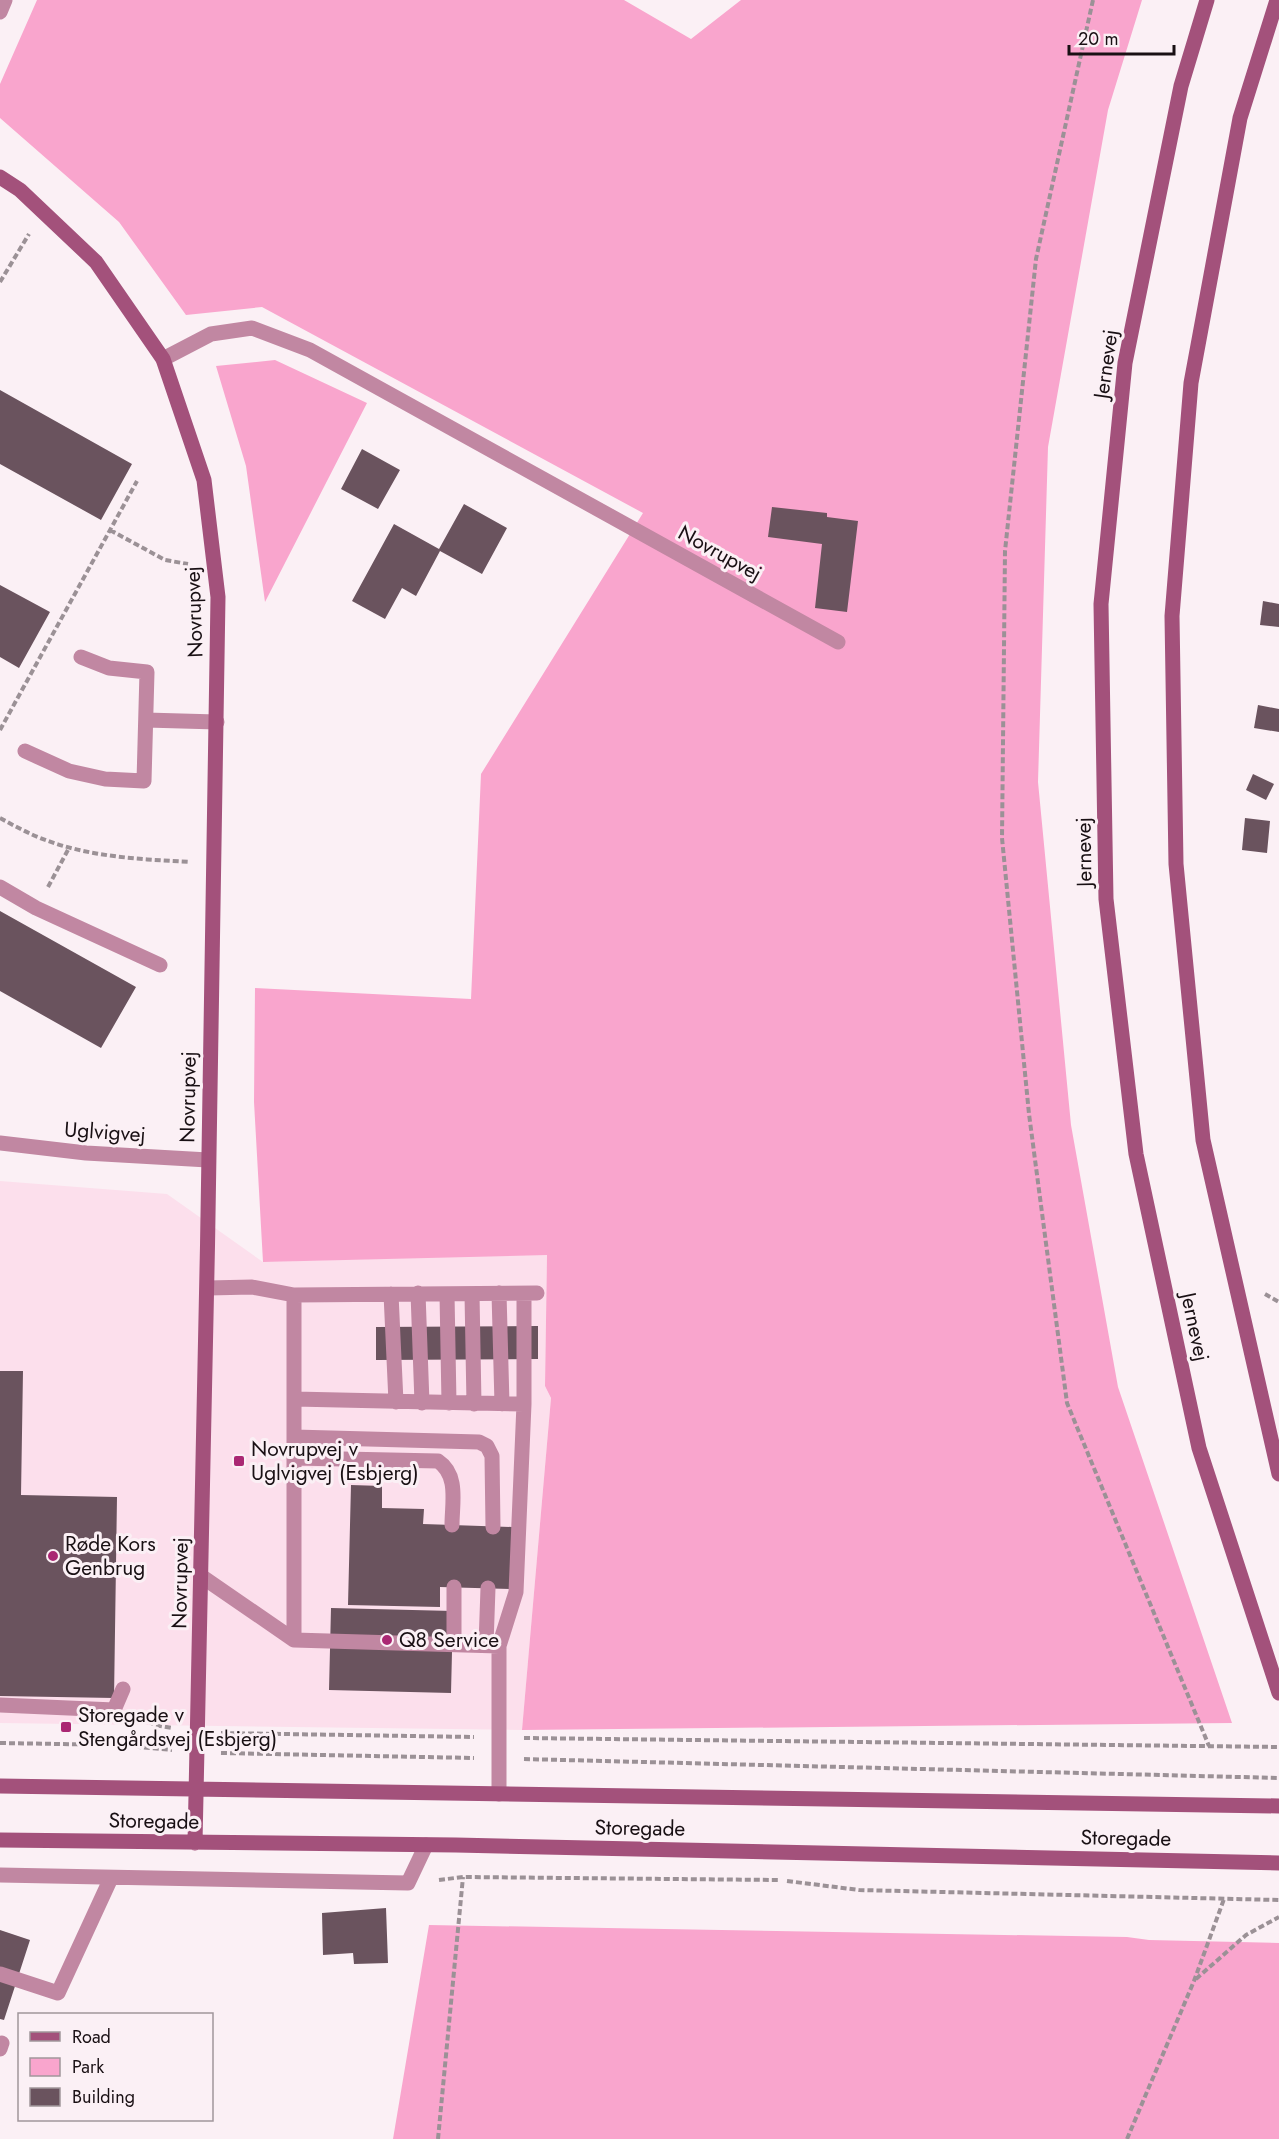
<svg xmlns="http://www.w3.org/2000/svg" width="1279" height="2139" viewBox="0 0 1279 2139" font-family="Jost,sans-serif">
<rect width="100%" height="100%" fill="#fbf0f5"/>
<path fill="#fcdfec" d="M0,1181L167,1194L263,1262L547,1254L545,1386L551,1398L522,1730L0,1723Z"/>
<path fill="#f9a5cd" d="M37,0H624L691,39L741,0H1142L1108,110L1048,447L1038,782L1071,1125L1118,1387L1232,1723L522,1730L551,1398L545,1386L547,1255L263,1262L254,1102L255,988L471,999L481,774L643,513L262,307L186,315L119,222L0,118V84Z
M275,360L367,403L265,602L246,466L216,366Z
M429,1925L1127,1937L1149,1940L1279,1943V2139H393Z"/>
<path fill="#6a535e" d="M0,390L132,464L101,520L0,464Z
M362,449L400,470L378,509L341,489Z
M464,504L507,528L482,574L440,551L416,596L402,588L385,619L352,601L394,524L439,549Z
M772,507L827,513V517L858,521L847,612L815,608L822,544L768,537Z
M0,585L50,612L19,668L0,657Z
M1263,601L1279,604V627L1260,625Z
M1258,705L1279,709V732L1254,728Z
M1253,774L1274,784L1266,800L1246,790Z
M1245,818L1270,821L1267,853L1242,850Z
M0,911L136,987L101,1048L0,991Z
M538,1326V1359L376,1360V1327Z
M0,1371H23L21,1495L117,1497L114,1698L0,1696Z
M351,1485L382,1486V1508L424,1509L423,1524L512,1527L511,1589L440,1587V1607L348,1605Z
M331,1608L453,1611L451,1693L329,1690Z
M386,1908L388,1963L354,1964L353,1953L323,1955L322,1913Z
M0,1930L30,1940L4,2020L0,2019Z"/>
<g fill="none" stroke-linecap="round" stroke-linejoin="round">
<path stroke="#9b9196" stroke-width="4" stroke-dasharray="6 3" stroke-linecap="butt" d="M1093,0L1036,259L1005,551L1002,838L1029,1114L1067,1403L1209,1746
M0,282L29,234
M110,530L165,560L188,564
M0,730L137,481
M0,818C11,824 22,830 33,835C83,857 137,859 190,862
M48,887L69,848
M1265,1294L1279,1302
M140,1717L155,1725L172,1728
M221,1733L474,1737
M524,1738L1279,1747
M0,1743L117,1745L172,1750
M221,1753L474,1758
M524,1759L1279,1778
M439,1880L463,1877L779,1880
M787,1881L859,1890L1279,1900
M1196,1979L1246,1935L1279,1917
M438,2139L463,1877
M1127,2139L1194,1981L1224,1899"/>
<path stroke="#c187a2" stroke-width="15" d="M146,720L217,722
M25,751L69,771L105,779L144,781L147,672L109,668L81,657
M0,887L36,908L160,965
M208,1288L252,1287L294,1295V1640
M418,1293L422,1403
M499,1293L502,1404
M391,1294L396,1402
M447,1294L449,1403
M472,1294L474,1404
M294,1295L537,1293
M294,1399L524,1404
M294,1437L479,1442L487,1446L492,1456L493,1527
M295,1458L438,1461C459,1475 452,1503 452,1525
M201,1576L294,1640L499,1646V1794
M454,1587V1644
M486,1645L488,1588
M499,1646L516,1592L524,1404V1294
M0,1705L114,1710L123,1689
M0,1875L408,1883L426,1845
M0,1974L58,1993L111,1878
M0,2049L2,2043"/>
<path stroke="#c187a2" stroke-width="15" d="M0,12L5,0
M163,359L211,334L252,328L310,350L838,642
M0,1143L86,1153L208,1160"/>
<path stroke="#a3517b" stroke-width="15" d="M1207,0L1181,86L1125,363L1101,604L1106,899L1136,1154L1199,1448L1279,1693
M1277,0L1240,118L1191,383L1172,616L1176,864L1203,1140L1279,1474
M0,177L20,190L96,262L163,359L204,480L218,597C213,1012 204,1428 195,1843
M0,1786L1279,1806
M0,1840L456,1845L1279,1863"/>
</g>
<g fill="#aa2773" stroke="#fbf0f5" stroke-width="2">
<rect x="233" y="1455" width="12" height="12" rx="3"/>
<circle cx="53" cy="1556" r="6"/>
<circle cx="387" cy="1640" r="6"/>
<rect x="60" y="1721" width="12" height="12" rx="3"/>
</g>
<g text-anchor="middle" stroke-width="6" stroke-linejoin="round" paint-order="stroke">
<g font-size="21" fill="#191014" stroke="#fbf0f5">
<text transform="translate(1106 364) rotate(-82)" y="7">Jernevej</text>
<text transform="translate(720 553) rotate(29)" y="7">Novrupvej</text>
<text transform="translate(194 612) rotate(-92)" y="7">Novrupvej</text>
<text transform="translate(1084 852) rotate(-91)" y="7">Jernevej</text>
<text transform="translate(188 1097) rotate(-89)" y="7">Novrupvej</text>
<text transform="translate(105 1132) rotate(4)" y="7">Uglvigvej</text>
<text transform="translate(1195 1327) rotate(78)" y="7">Jernevej</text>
<text transform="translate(180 1583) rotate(-89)" y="7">Novrupvej</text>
<text transform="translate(154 1821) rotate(1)" y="7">Storegade</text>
<text transform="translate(640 1828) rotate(1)" y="7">Storegade</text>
<text transform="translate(1126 1838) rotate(1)" y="7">Storegade</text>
</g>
<g font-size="21" fill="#191014" stroke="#fbf0f5" text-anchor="start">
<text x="251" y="1456">Novrupvej v<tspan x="251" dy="24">Uglvigvej (Esbjerg)</tspan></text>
<text x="65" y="1551">Røde Kors<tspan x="65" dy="24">Genbrug</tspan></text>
<text x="399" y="1647">Q8 Service</text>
<text x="78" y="1722">Storegade v<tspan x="78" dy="24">Stengårdsvej (Esbjerg)</tspan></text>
</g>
</g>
<rect x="18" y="2013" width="195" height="108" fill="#fbf0f5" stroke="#a1969b" stroke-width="1.5"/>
<rect x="30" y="2032" width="30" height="9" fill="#a3517b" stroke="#a1969b" stroke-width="1.5"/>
<text x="72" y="2043" font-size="18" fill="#191014">Road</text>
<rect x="30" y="2058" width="30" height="18" fill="#f9a5cd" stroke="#a1969b" stroke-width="1.5"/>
<text x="72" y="2073" font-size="18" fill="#191014">Park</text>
<rect x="30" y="2088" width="30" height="18" fill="#6a535e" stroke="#a1969b" stroke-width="1.5"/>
<text x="72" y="2103" font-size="18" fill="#191014">Building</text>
<path d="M1069 45v9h105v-9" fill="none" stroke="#191014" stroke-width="3"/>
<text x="1078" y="45" font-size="18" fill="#191014" stroke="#fbf0f5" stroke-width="4.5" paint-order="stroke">20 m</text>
</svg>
